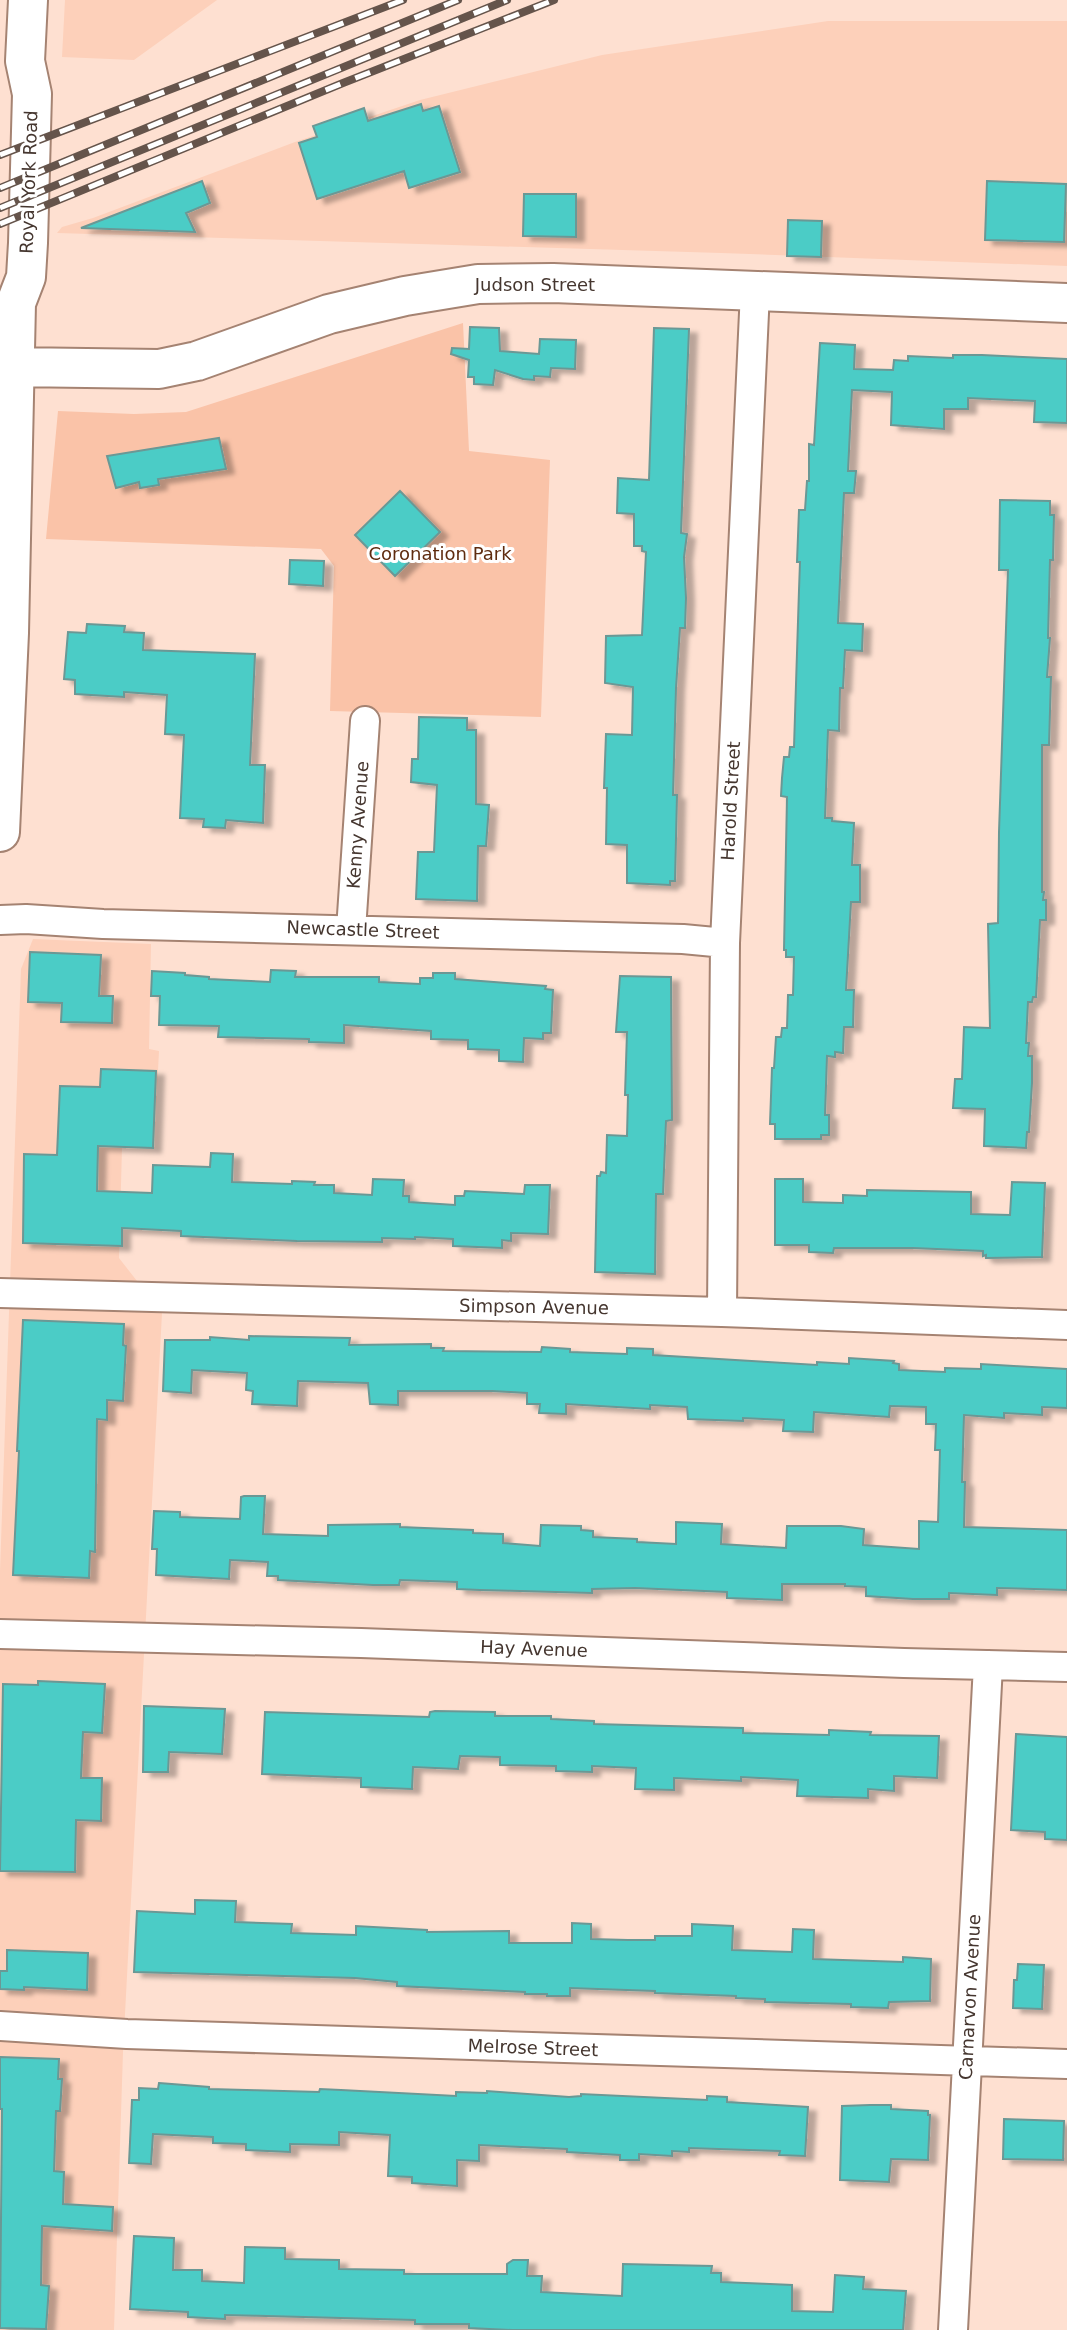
<svg xmlns="http://www.w3.org/2000/svg" width="1067" height="2330" viewBox="0 0 1067 2330" font-family="'DejaVu Sans',sans-serif">
<defs>
<filter id="shadow"><feDropShadow dx="8" dy="4.5" stdDeviation="2" flood-color="#0004"/></filter>
</defs>
<rect width="100%" height="100%" fill="#fee0d1"/>
<path fill="#fdd0ba" d="M65,0H217L134,60L62,57Z
M828,21H1067V266L721,253L57,233L62,227L93,218L295,142L420,100L602,55Z
M33,939L151,944L149,1049L159,1051L154,1149L122,1148L119,1258L162,1313L123,2052L114,2330H0V1571L21,969Z"/>
<path fill="#fac3a8" d="M463,323L469,451L550,460L541,717L330,711L334,566L321,549L46,539L58,411L134,414L186,412Z"/>
<path fill="#4cccc6" stroke="#6b9895" stroke-width="2" filter="url(#shadow)" d="M421,104L423,111L439,106L460,172L409,188L404,171L317,199L299,143L317,137L313,126L364,108L368,121Z
M202,181L210,203L186,213L195,232L81,228Z
M987,181L1066,184L1064,242L985,240Z
M524,194H576V237L523,236Z
M788,220L822,221L821,257L787,256Z
M470,327L499,328L500,351L539,354L540,339L576,340L575,369L551,368L550,377L534,376V380L523,379L495,370L493,385L474,384V377H468L469,360L451,354L452,348L469,349Z
M654,328L689,329L681,533L687,534L684,557L686,598L685,628H680L676,688L673,795H677L675,881H670V885L627,883V845L606,844L607,788H604L606,734L632,735L633,687L605,683L606,636L642,635L646,552L642,551V546H634V514L617,513L618,478L649,480Z
M820,343L855,345L854,369L893,370L894,360L908,361V356L953,358V355H982L1067,359V423L1034,422L1035,401L968,398V409H944V429L891,425L892,392L852,390L848,471H856L854,493H844L838,623L863,624L862,651L845,650L843,688H840L839,731L828,730L825,818H832V821L854,823L852,865H860V902H851L846,990H854L853,1027H844L843,1053L835,1052V1057L827,1056L825,1115H829V1135H821V1139H775V1124H770L772,1068H774L776,1037H781L782,1028H787L788,995H793L794,957H786V950H784L787,797L781,796L782,778L784,757H789L790,747H794L799,590L800,562H797L799,510H805L807,481H809V444L814,445Z
M219,438L226,469L158,479L159,485L140,488L139,482L116,488L107,456Z
M400,491L440,532L395,576L355,535Z
M1000,500L1050,501V515H1054L1053,560H1050L1048,638H1050L1047,677H1051L1049,745H1042V892H1044L1043,900H1046V920H1040L1036,997H1033L1032,1002H1028L1026,1043H1029L1028,1056H1032V1083L1029,1132H1027L1026,1148L984,1146L985,1109L953,1108L955,1079H962L964,1027L990,1028L988,924L998,923L999,832L1008,570H999Z
M290,560L324,561L323,586L289,584Z
M87,624L125,626L124,632L144,633L143,650L255,654L250,765H265L263,823L226,820L225,828L203,827L204,819L180,818L184,735L165,734L167,695L124,692V697L75,694V680L64,679L68,632L86,633Z
M419,717L467,718V730H476V804L489,805L486,846H478L477,901L416,899L418,852H434L437,785L411,782L412,759H418Z
M30,952L101,955L99,996H113L112,1023L61,1022L62,1003L28,1002Z
M271,970L296,971L295,977H379V982L420,984V978H433V973H455V979L546,986L545,989L553,990L551,1033H543V1039L524,1038L523,1062L499,1061V1050L468,1049V1040L431,1039V1031L344,1025V1043L309,1042V1039L218,1037L219,1026L159,1025L160,996H151L152,971L185,973V975L209,977V979L270,982Z
M620,976L671,977L672,1120L666,1121L663,1194H656L655,1274L595,1272L597,1176H600L601,1172L606,1173L607,1135L627,1136L628,1095H625L627,1032H616Z
M101,1069L156,1071L153,1148L98,1146L97,1191L152,1193L153,1165L210,1167L211,1153L233,1154L232,1182L292,1184V1181L315,1182L314,1185H334V1193L372,1195L373,1179L404,1180L403,1196H409V1202L455,1205V1196H464L465,1191L524,1194L525,1185H550L548,1234L511,1233V1241L502,1240V1248L453,1246V1239L415,1237V1239L382,1238V1242L297,1241L181,1236V1231L122,1228V1246L23,1243L24,1154L57,1155L60,1086L100,1087Z
M775,1179H803V1202L843,1203V1195L867,1196V1190L971,1192V1214L1010,1215L1012,1182L1045,1183L1042,1257L986,1258V1255L983,1256V1251L913,1248H834L833,1253L809,1252V1245H775Z
M23,1320L124,1324L123,1345L126,1346L123,1401L107,1400V1420L97,1419L95,1552L90,1551L89,1578L13,1575L19,1451H17Z
M249,1336L350,1338L349,1345L431,1344V1348H444L443,1351L541,1352L542,1347L570,1349V1352L627,1354V1348L653,1349V1355L817,1365V1362L849,1364V1358L894,1361L893,1363L899,1364V1370L945,1372V1368L981,1369V1364L1067,1369V1408L1042,1407V1415L1004,1413V1418L964,1415L962,1482H965L964,1527L1067,1530V1590L997,1588V1595L949,1593V1599H913L866,1596V1587L845,1586V1584H782V1600L727,1598V1592L635,1588L592,1589V1593L480,1590L457,1589V1582L400,1580L399,1585H373L278,1580V1576H267L268,1562L230,1560L229,1579L156,1575L157,1549H152L154,1511L180,1512V1517L240,1519L241,1497L244,1496H265L263,1534L328,1536V1525L400,1524V1527L473,1530V1533L503,1534V1543L540,1546L541,1525L581,1526V1530L593,1531V1537L637,1539V1542L676,1544V1522L722,1524L721,1544L786,1548L787,1526H841L864,1529L863,1545L919,1549V1521L938,1522L940,1450H935L936,1424H926V1407L890,1406L889,1417L814,1412L813,1432L783,1431L784,1420L743,1418V1421L688,1419L687,1407L650,1405V1409L566,1404V1414L539,1413L540,1404H527V1393L492,1391H398V1405L370,1404L368,1383L298,1381L297,1406L252,1404L253,1391L246,1390L247,1373L192,1370L191,1393L163,1391L165,1340H210V1337L249,1340Z
M38,1681L105,1684L102,1733L83,1732L81,1778H102L101,1821L76,1820L75,1872L0,1871L3,1684L38,1685Z
M144,1706L225,1709L222,1754L169,1752L168,1772H143Z
M435,1711L495,1712V1716H551V1719L594,1721V1724L743,1728V1733L829,1735V1730L871,1732L870,1735L939,1736L937,1778L894,1776V1791L868,1789V1798L797,1796L798,1780L741,1777V1781L674,1778V1790L635,1789L636,1768L592,1766V1772L556,1771V1766L500,1765V1757L460,1756L458,1769L413,1767L412,1789L361,1787V1778L262,1774L265,1712L429,1717L430,1712Z
M1016,1734L1067,1737V1840L1045,1839V1832L1011,1830Z
M195,1900L236,1901L235,1922L292,1924L291,1933L356,1935V1926L427,1930V1932L509,1931V1943H572V1923L591,1924V1939L628,1940H655V1936H692V1924L733,1926L732,1950L792,1952L793,1929L814,1930L813,1959L903,1962V1957L931,1959L930,2001L889,2002L888,2008L851,2007V2004L765,2002V1999L736,1998V1996L655,1993V1991L570,1988V1996H547V1994H525V1992L397,1986V1982L355,1978L134,1972L137,1911L195,1914Z
M7,1950L88,1953L87,1990L24,1987V1990L0,1989V1971H7Z
M1018,1964L1044,1965L1042,2009L1013,2008L1014,1980H1017Z
M0,2057L59,2059L58,2079H62L60,2111H56L54,2171L64,2172L63,2204L113,2207L112,2231L42,2226L41,2285L49,2286L46,2329L0,2328L2,2109H0Z
M159,2083L209,2087V2089L319,2092L320,2089L341,2090L456,2096V2092L487,2093V2091L569,2097L581,2096V2094L707,2100V2096L727,2097V2102L808,2107L805,2156L779,2155L780,2151L689,2148V2152L672,2151V2156L639,2154V2160H620V2155L567,2152V2149L479,2145V2161L457,2160V2186L412,2183V2177L388,2176L390,2135L339,2132V2145L290,2144V2152L246,2150V2144L213,2143V2137L153,2134L151,2164L129,2163L132,2100H139V2088L158,2089Z
M870,2105H891V2109L928,2111V2115H930L928,2160L891,2159L889,2182L840,2180L842,2106Z
M1004,2119L1064,2121L1063,2160L1003,2159Z
M134,2236L174,2238L173,2270H202V2281L244,2283L245,2247L285,2248V2259L339,2260V2269L404,2270V2274H507V2264L513,2260H528L527,2276H542L541,2292L622,2296L623,2264L712,2266L711,2273H721V2282L792,2285V2311L833,2312L835,2275L864,2277L863,2289L906,2291L903,2330H512L469,2328V2324H415V2320L225,2315V2319L188,2317V2312L130,2309Z"/>
<g fill="none" stroke-linecap="round" stroke-linejoin="round">
<g stroke="#a58372" stroke-width="32">
<path id="street" d="M0,920L26,919L103,924L683,939L725,943
M351,930L365,721
M0,1293L722,1312L1067,1325
M722,1312L725,943L755,291
M0,1634L361,1643L904,1663L1067,1667
M0,2026L127,2034L1067,2064
M953,2330L988,1665"/>
</g>
<g stroke="#a58372" stroke-width="42">
<path id="secondary" d="M14,367L159,369L197,361L329,314L405,296L478,284L553,283L1067,303
M0,832L9,633L16,303L26,277L28,243L32,94L25,61L28,0"/>
</g>
<use href="#street" stroke="#fff" stroke-width="28"/>
<use href="#secondary" stroke="#fff" stroke-width="38"/>
<g stroke="#65544b" stroke-width="8">
<path id="rail" d="M0,155L403,0
M0,188L458,0
M0,208L507,0
M0,224L343,83L554,0"/>
</g>
<use href="#rail" stroke="#fff" stroke-width="5" stroke-dasharray="16" stroke-linecap="butt"/>
</g>
<g text-anchor="middle" stroke-width="6" stroke-linejoin="round" paint-order="stroke">
<g font-size="18" fill="#45362f" stroke="#fff">
<text transform="translate(29 182) rotate(-88)" y="6">Royal York Road</text>
<text x="535" y="291">Judson Street</text>
<text transform="translate(731 801) rotate(-87)" y="6">Harold Street</text>
<text transform="translate(358 825) rotate(-86)" y="6">Kenny Avenue</text>
<text transform="translate(363 930) rotate(2)" y="6">Newcastle Street</text>
<text transform="translate(534 1307) rotate(1)" y="6">Simpson Avenue</text>
<text transform="translate(534 1649) rotate(2)" y="6">Hay Avenue</text>
<text transform="translate(970 1997) rotate(-87)" y="6">Carnarvon Avenue</text>
<text transform="translate(533 2048) rotate(2)" y="6">Melrose Street</text>
</g>
<g font-size="18" fill="#5f2c0f" stroke="#fff">
<text x="440" y="560">Coronation Park</text>
</g>
</g>
</svg>
